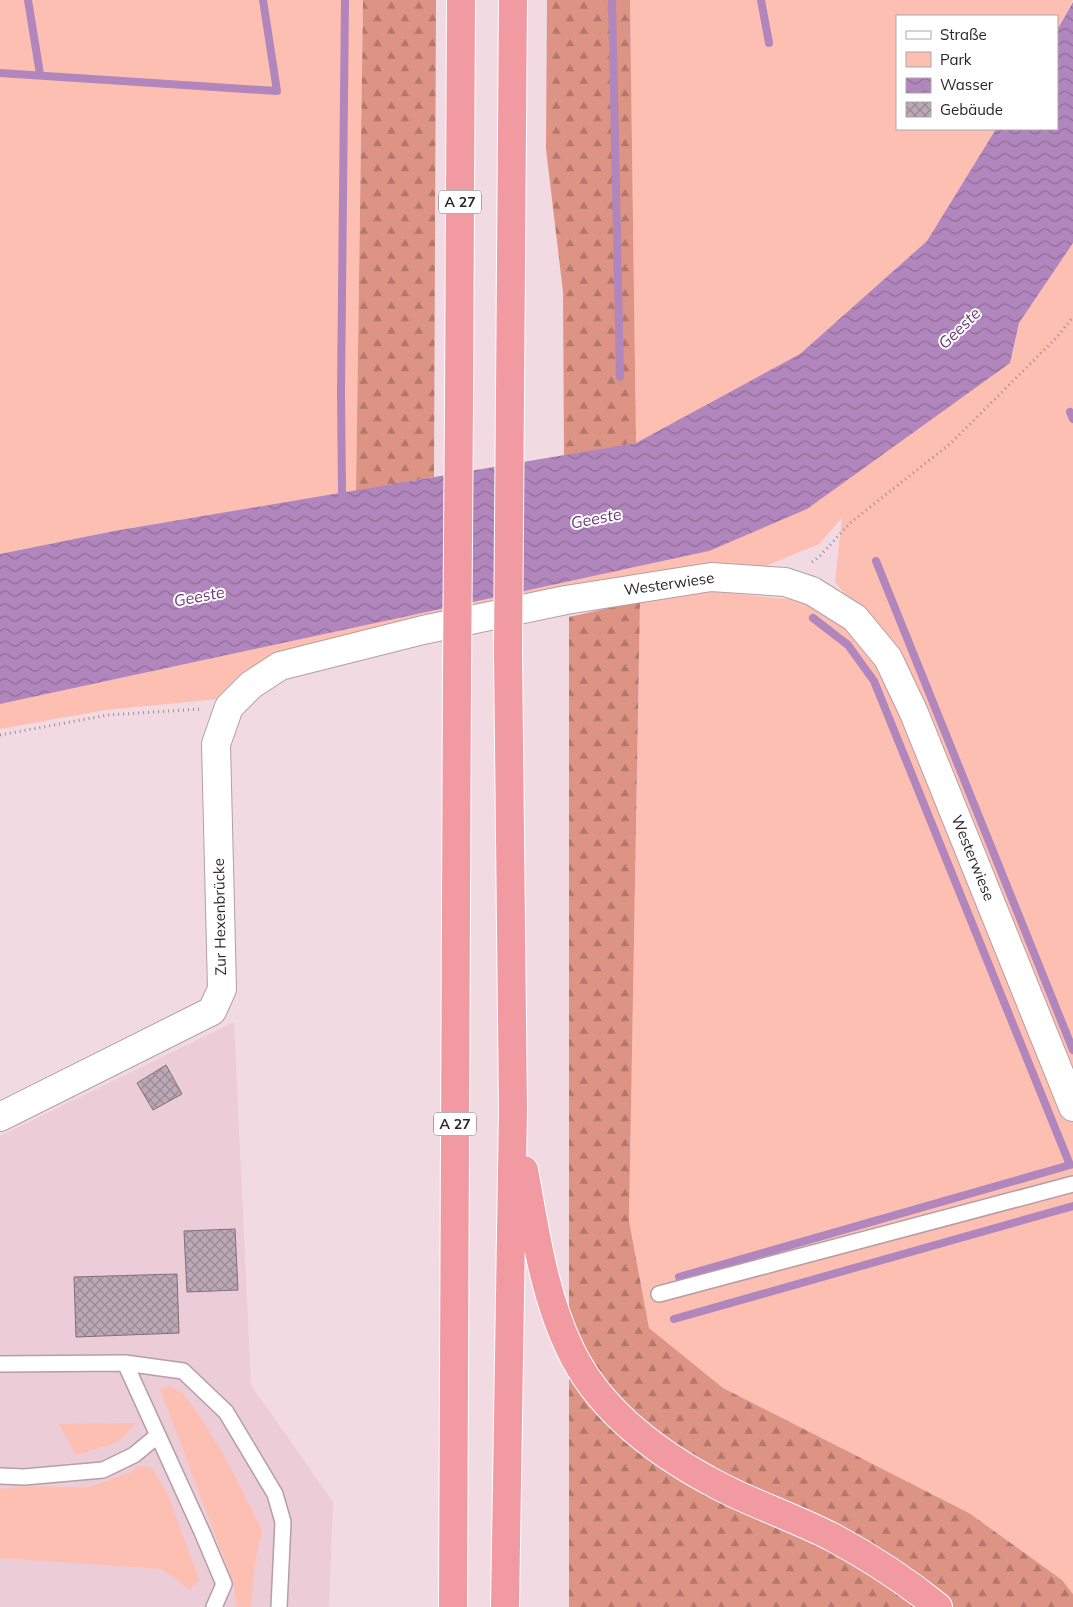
<svg xmlns="http://www.w3.org/2000/svg" width="1073" height="1607" viewBox="0 0 1073 1607" font-family="Mulish,sans-serif">
<defs>
<pattern id="forest-firs" width="22" height="20" patternUnits="userSpaceOnUse" patternTransform="scale(1.25)"><rect width="22" height="20" fill="#dd9484"/><path d="M5 1l3.5 6h-7zM16 11l3.5 6h-7z" fill="#b3786c"/></pattern>
<pattern id="water-waves" width="16" height="10" patternUnits="userSpaceOnUse" patternTransform="scale(1.25)"><rect width="16" height="10" fill="#b186bc"/><path d="M0 5q4-4 8 0t8 0" fill="none" stroke="#906d99"/></pattern>
<pattern id="building-cross-hatch" width="8" height="8" patternUnits="userSpaceOnUse" patternTransform="scale(1.25)"><rect width="8" height="8" fill="#bca9b6"/><path d="M0 0l8 8M0 8l8-8" fill="none" stroke="#998994"/></pattern>
</defs>
<rect width="100%" height="100%" fill="#f2dae2"/>
<path fill="#ecccd7" d="M234,1022L251,1385L333,1502L329,1607H0V1136Z"/>
<path fill="#fcbfb1" d="M0,0H363L356,491L114,531L0,554Z
M630,0H1073L1057,30V16H897V129H996L927,241L800,354L636,443Z
M1073,243V1594L1062,1580L969,1513L723,1388L649,1328L629,1221L640,601L700,590L795,600L831,616L854,605L835,582L842,518L819,544L761,568L275,655L246,670L219,699L105,710L0,729V704L709,551L1010,363L1019,323Z
M171,1386L183,1394L195,1409L225,1457L262,1530L255,1562L251,1607H237L234,1585L160,1389Z
M136,1423L118,1442L76,1455L59,1424Z
M139,1466L151,1467L168,1495L199,1579L190,1590L162,1569L0,1558V1489L34,1486L87,1488L129,1473Z"/>
<path fill="url(#forest-firs)" d="M363,0H436L434,477L356,491Z
M547,0H630L636,443L564,456L563,292L546,149Z
M640,601L629,1221L649,1328L723,1388L969,1513L1062,1580L1073,1594V1607H569V617Z"/>
<path fill="url(#water-waves)" d="M1073,2V243L1019,323L1010,363L807,509L709,551L0,704V554L114,531L636,443L800,354L927,241L996,129H1057V30Z"/>
<g fill="none" stroke-linecap="round" stroke-linejoin="round">
<path stroke="#b186bc" stroke-width="8" d="M28,0L40,74
M612,0L620,377
M761,0L769,43
M0,73L277,91L263,0
M1070,412L1073,419
M342,493L341,392L345,0
M876,561L1073,1050
M679,1277L1070,1165L874,681L848,645L813,618
M674,1319L1073,1206"/>
</g>
<path fill="url(#building-cross-hatch)" stroke="#816f7b" d="M166,1065L182,1094L153,1110L137,1083Z
M235,1229L238,1290L187,1292L184,1231Z
M177,1274L179,1333L76,1337L74,1277Z"/>
<g fill="none" stroke-linecap="round" stroke-linejoin="round">
<g stroke="#b59ea6" stroke-width="18">
<path id="lane" d="M659,1294L1073,1184
M125,1363L202,1532L224,1584L214,1607
M0,1364L125,1363L183,1371L226,1412L275,1494L283,1522L279,1607
M0,1476L24,1477L103,1470L134,1455L157,1436"/>
</g>
<g stroke="#b59ea6" stroke-width="30">
<path id="street" d="M0,1117L212,1011L222,989L216,744L229,707L251,685L280,666L423,630L566,600L711,577L785,582L812,591L855,618L888,658L914,713L1073,1107"/>
</g>
<g stroke="#fff" stroke-width="30">
<path id="highway" d="M510,395L513,0
M459,405L461,0
M524,1170C535,1229 543,1293 570,1349C599,1411 661,1456 721,1487C758,1506 798,1519 834,1538C871,1558 906,1581 938,1607
M453,1607L457,676
M505,1607L513,1109L508,652"/>
</g>
<path stroke="#9d8c92" stroke-width="3" stroke-dasharray="1 4" stroke-linecap="butt" d="M812,562L820,556L850,523L951,443L1056,338L1073,317
M0,735L108,715L201,709"/>
<use href="#lane" stroke="#fff" stroke-width="15"/>
<use href="#street" stroke="#fff" stroke-width="28"/>
<use href="#highway" stroke="#f19aa1" stroke-width="28"/>
<g stroke="#fff" stroke-width="30" stroke-linecap="butt">
<path id="highway-bridge" d="M508,652L510,395
M457,676L459,405"/>
</g>
<use href="#highway-bridge" stroke="#f19aa1" stroke-width="28"/>
</g>
<g text-anchor="middle" stroke-width="4" stroke-linejoin="round" paint-order="stroke">
<g fill="#fff" stroke="#6b6567" stroke-width="1">
<rect x="439" y="190.5" width="42" height="23" rx="4"/>
<rect x="434" y="1112.5" width="42" height="23" rx="4"/>
</g>
<g font-size="14" font-weight="bold" fill="#2c2326">
<text x="460" y="207">A 27</text>
<text x="455" y="1129">A 27</text>
</g>
<g font-size="15" fill="#2c2326" stroke="#fff">
<text transform="translate(669 584) rotate(-8)" y="5">Westerwiese</text>
<text transform="translate(973 858) rotate(68)" y="5">Westerwiese</text>
<text transform="translate(220 917) rotate(-91)" y="5">Zur Hexenbrücke</text>
</g>
<g font-size="16" font-style="italic" fill="#6d377b" stroke="#fff">
<text transform="translate(959 328) rotate(-44)" y="6">Geeste</text>
<text transform="translate(596 518) rotate(-11)" y="6">Geeste</text>
<text transform="translate(199 596) rotate(-11)" y="6">Geeste</text>
</g>
</g>
<rect x="896" y="15" width="162" height="115" fill="#ffffff" stroke="#aba7a8"/>
<rect x="906" y="31" width="25" height="8" fill="#ffffff" stroke="#aba7a8"/>
<text x="940" y="40" font-size="15" fill="#2c2326">Straße</text>
<rect x="906" y="52" width="25" height="15" fill="#fcbfb1" stroke="#aba7a8"/>
<text x="940" y="65" font-size="15" fill="#2c2326">Park</text>
<rect x="906" y="78" width="25" height="15" fill="url(#water-waves)" stroke="#aba7a8"/>
<text x="940" y="90" font-size="15" fill="#2c2326">Wasser</text>
<rect x="906" y="102" width="25" height="15" fill="url(#building-cross-hatch)" stroke="#aba7a8"/>
<text x="940" y="115" font-size="15" fill="#2c2326">Gebäude</text>
</svg>
